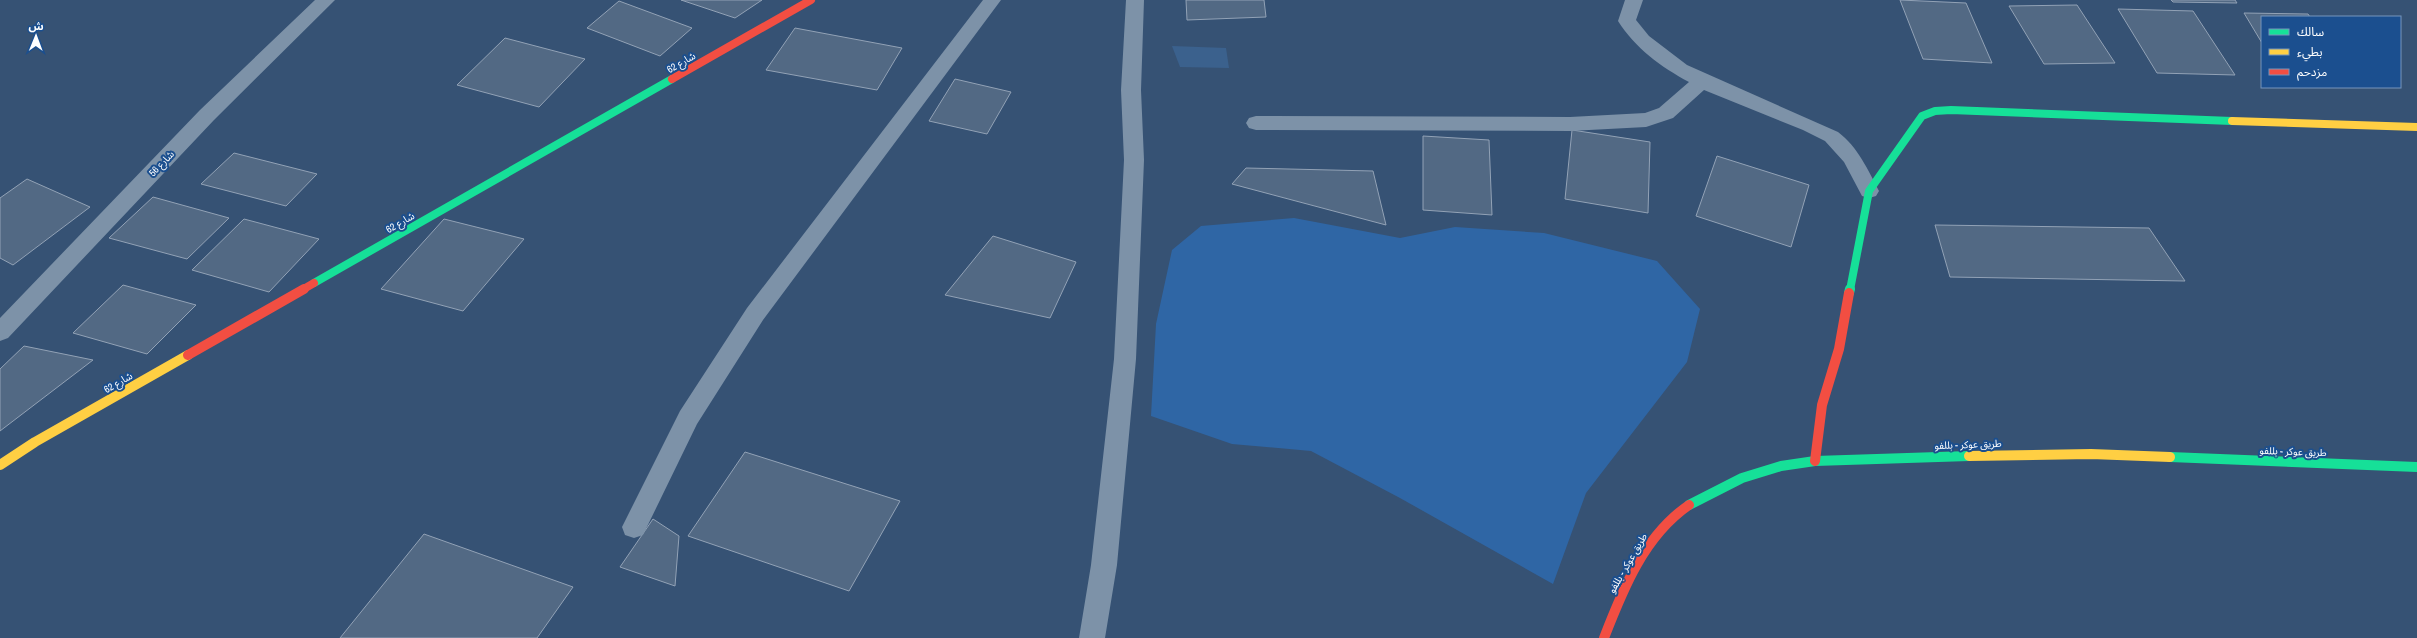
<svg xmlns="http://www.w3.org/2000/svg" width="2417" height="638" viewBox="0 0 2417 638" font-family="'Archivo Narrow','Noto Sans Arabic',sans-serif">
<rect width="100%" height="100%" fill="#365274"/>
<path fill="#2f66a5" d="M1294,218L1400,238L1455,227L1544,233L1657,261L1700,309L1687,362L1586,493L1553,584L1400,498L1311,451L1232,444L1151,416L1156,324L1172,250L1201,226Z"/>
<path fill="#3b618d" d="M1172,46L1226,48L1229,68L1180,67Z"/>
<path fill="#526984" stroke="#92a2b6" d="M681,0H762L735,18Z
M1186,0H1264L1266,17L1187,20Z
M1900,0L1966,3L1992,63L1923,59Z
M2171,0H2235L2237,3L2173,2Z
M619,1L692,28L660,56L587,28Z
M2077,5L2115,63L2044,64L2009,6Z
M2118,9L2193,11L2235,75L2157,73Z
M2244,13L2308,14L2310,17H2262V43Z
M795,28L902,48L877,90L766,70Z
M505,38L585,59L539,107L457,85Z
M955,79L1011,92L987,134L929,121Z
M1572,130L1650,142L1648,213L1565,199Z
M1423,136L1489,140L1492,215L1423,210Z
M234,153L317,174L286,206L201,184Z
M1717,156L1809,185L1791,247L1696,216Z
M1246,168L1373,171L1386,225L1232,184Z
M27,179L90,207L13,265L0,258V198Z
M153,197L229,218L187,259L109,238Z
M244,219L319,239L269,292L192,270Z
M444,219L524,239L463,311L381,289Z
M1935,225L2149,228L2185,281L1950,277Z
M993,236L1076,262L1050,318L945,295Z
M123,285L196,305L147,354L73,333Z
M24,346L93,360L0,431V369Z
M745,452L900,501L849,591L688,536Z
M653,519L679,536L675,586L620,567Z
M424,534L573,587L537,638H340Z"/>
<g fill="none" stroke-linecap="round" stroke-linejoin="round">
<path fill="#7d92a8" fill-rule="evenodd" d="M315,0H335L214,120L8,338L0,341V318L200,110Z
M983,0H1001L763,320L697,424L643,535L634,538L625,535L622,527L680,411L747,308Z
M1126,0H1144L1141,90L1144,160L1136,359L1117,565L1105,638H1079L1091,565L1114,359L1124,160L1121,90Z
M1625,0H1643L1636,20L1649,36L1687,65L1838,132C1858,147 1868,170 1879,191L1876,196L1869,198L1862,196L1844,162L1825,141L1803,130L1704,90L1673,118L1646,127L1570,131L1256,130L1249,128L1246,123L1249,118L1256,116L1570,117L1645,113L1659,108L1689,82C1661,67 1635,48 1618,21Z"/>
<path stroke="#16e098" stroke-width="8" d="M314,283L672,79
M1850,290L1869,191L1922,116L1935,111L1951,110L2232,121"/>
<path stroke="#16e098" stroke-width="10" d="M1849,293L1850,289
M2170,457L2417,467
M1689,505L1742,478L1781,466L1815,461L1969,456"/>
<path stroke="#ffcf43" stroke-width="8" d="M2232,121L2417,127"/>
<path stroke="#ffcf43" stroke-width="10" d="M1969,456L2091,454L2170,457
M0,465L35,442L188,355"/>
<path stroke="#f24e42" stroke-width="8" d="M672,79L811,0
M302,290L314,283"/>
<path stroke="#f24e42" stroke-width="10" d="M188,355L304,289
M1815,461L1822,405L1839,349L1849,293
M1604,638C1623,589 1644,536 1689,505"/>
</g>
<g text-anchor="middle" stroke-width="4" stroke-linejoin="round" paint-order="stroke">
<g font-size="10" fill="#fff" stroke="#1b4f8f">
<text transform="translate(681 62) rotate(-30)" y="4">شارع 62</text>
<text transform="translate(161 163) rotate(-46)" y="4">شارع 56</text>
<text transform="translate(400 222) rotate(-30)" y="4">شارع 62</text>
<text transform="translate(118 382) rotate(-30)" y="4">شارع 62</text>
<text transform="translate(1968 444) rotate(-2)" y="4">طريق عوكر - بللفو</text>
<text transform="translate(2293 451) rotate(2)" y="4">طريق عوكر - بللفو</text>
<text transform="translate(1627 563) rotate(-60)" y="4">طريق عوكر - بللفو</text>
</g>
</g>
<rect x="2261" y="16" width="140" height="72" fill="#1b4f8f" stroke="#7695bc"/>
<rect x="2269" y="29" width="20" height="6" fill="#16e098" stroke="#7695bc"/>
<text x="2297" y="36" font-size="12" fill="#ffffff">سالك</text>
<rect x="2269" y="49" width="20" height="6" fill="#ffcf43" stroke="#7695bc"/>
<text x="2297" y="56" font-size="12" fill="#ffffff">بطيء</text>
<rect x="2269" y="69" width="20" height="6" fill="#f24e42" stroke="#7695bc"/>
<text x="2297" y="76" font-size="12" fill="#ffffff">مزدحم</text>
<g transform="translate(36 36) rotate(1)" stroke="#1b4f8f" stroke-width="3" paint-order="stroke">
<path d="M0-3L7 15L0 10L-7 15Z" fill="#ffffff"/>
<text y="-6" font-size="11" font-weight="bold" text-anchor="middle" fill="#ffffff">ش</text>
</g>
</svg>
